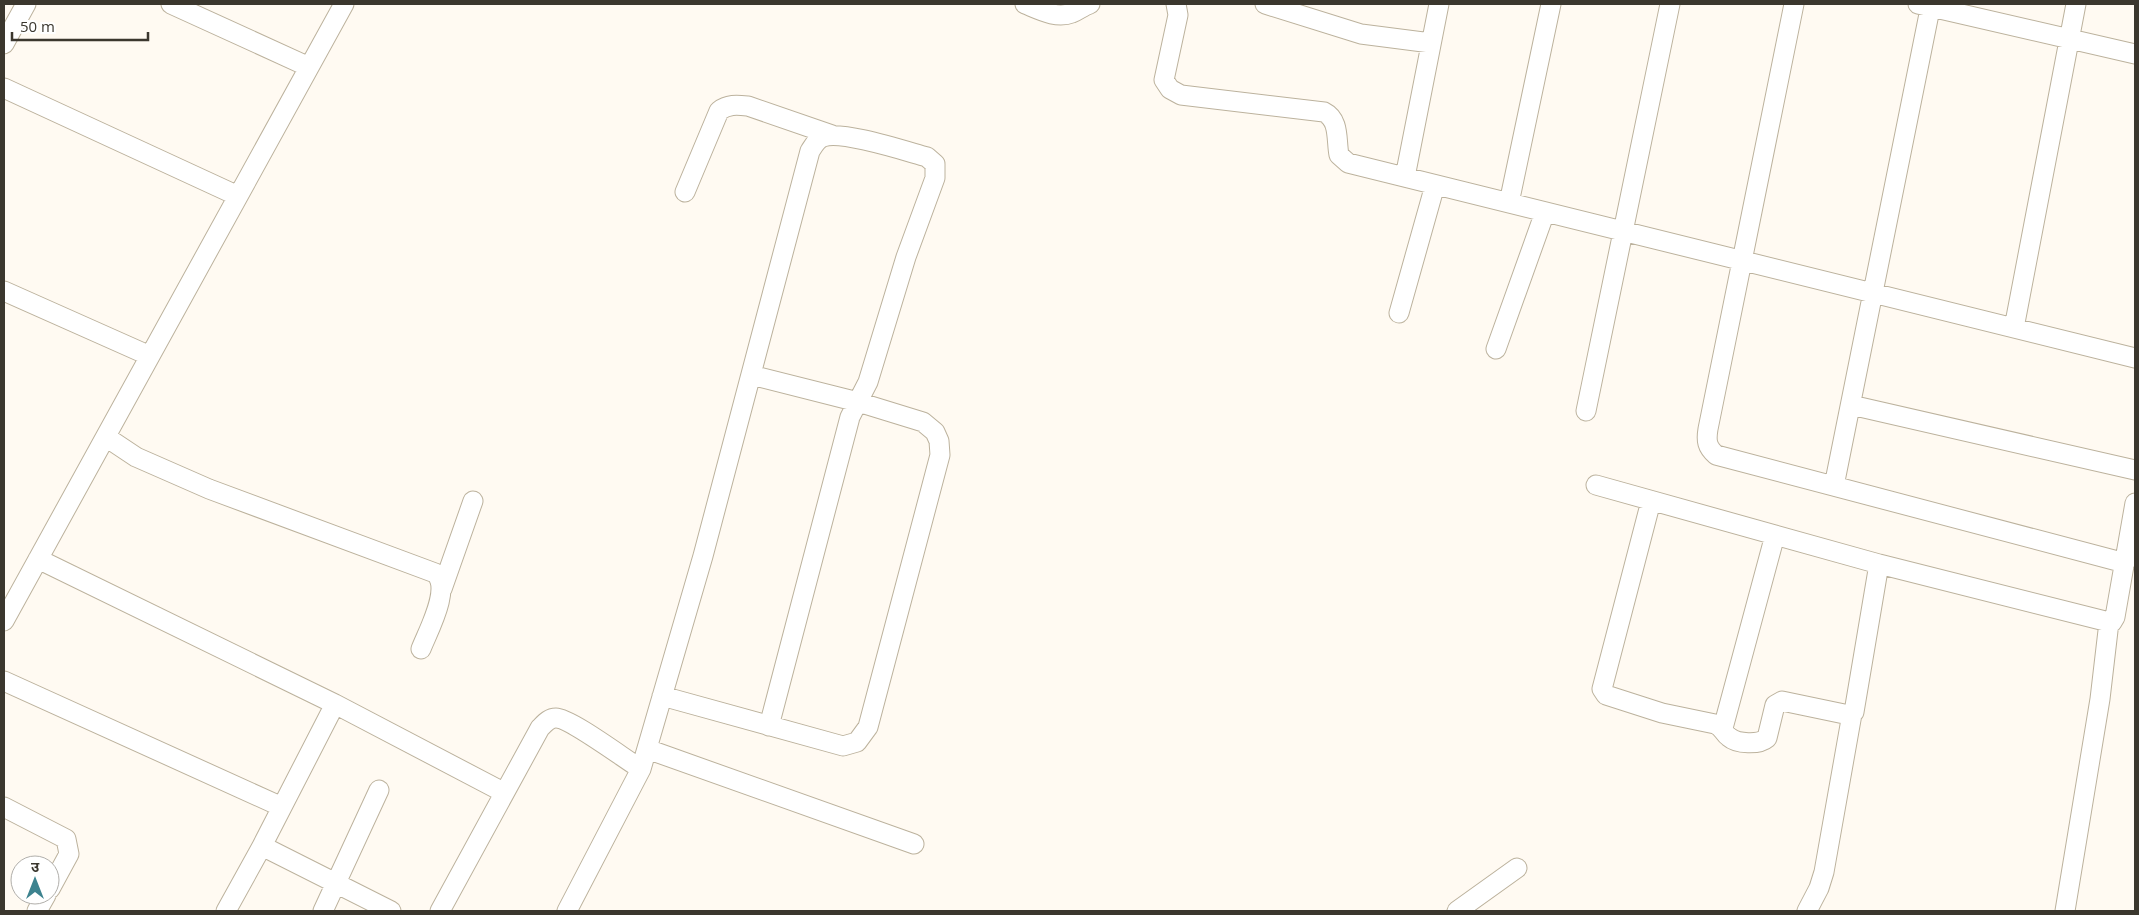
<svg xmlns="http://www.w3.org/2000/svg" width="2139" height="915" viewBox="0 0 2139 915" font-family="'Open Sans','Noto Sans Devanagari',sans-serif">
<rect width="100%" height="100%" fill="#fffaf2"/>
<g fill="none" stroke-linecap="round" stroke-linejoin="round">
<g stroke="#bcb29d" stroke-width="21">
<path id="minor" d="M171,4L309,67
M1025,4C1040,10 1056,19 1072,13C1078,11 1083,6 1090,4
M1176,4L1178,15L1164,80L1170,89L1181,95L1324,112C1340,120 1336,140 1339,155L1348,163L2135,358
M1265,4L1361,34L1431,43
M1794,4L1708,429C1706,441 1707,447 1716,455L2125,563
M1918,4L2135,54
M4,44L26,4
M4,88L238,196
M1405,177L1439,4
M685,192L719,111C728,104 737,105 748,106L832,135
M1509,203L1551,4
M4,291L150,356
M1399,313L1435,185
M2014,328L2076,4
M1496,349L1545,212
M1851,405L2135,470
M1586,411L1670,4
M106,437L136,457L209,489L435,573C452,588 428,631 421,649
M1596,485L1879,564L2109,622H2112L2115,617L2135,503
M1834,486L1931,4
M1651,501L1602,689L1606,695L1662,713L1715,724C1723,727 1723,733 1729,737C1737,744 1759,745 1767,738L1775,705L1782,701L1849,715L1854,712L1879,564
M38,559L335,704L503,792
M442,589L473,501
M4,621L344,4
M4,681L282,807
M662,696L843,746L857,742L868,727L940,455L939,441L935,432L923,422L858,402L751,375
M1723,728L1775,535
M647,749L914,844
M4,807L66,839L69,854L50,889
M262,846L391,911
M37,911L46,895
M226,911L262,846L335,704
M323,911L379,790
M440,911L540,728C545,723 549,718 556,718C570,718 626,760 641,769
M567,911L641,769L703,556L810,151C814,145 817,139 823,137C842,130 905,151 927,157L935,164V178L906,257L868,382L850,417L769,726
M1457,911L1517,868
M1807,911L1819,888L1824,872L1852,714
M2065,911L2100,699L2109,622"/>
</g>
<use href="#minor" stroke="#fff" stroke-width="19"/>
</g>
<rect width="2139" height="915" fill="none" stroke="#3b372e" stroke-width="10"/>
<g transform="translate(35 880)"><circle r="24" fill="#ffffff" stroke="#b1afab"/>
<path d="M0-4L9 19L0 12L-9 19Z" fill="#3d838f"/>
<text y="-8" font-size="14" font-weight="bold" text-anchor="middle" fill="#3b372e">उ</text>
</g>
<path d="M12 32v8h136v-8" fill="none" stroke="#3b372e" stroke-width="2.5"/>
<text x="20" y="32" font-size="15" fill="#3b372e" stroke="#ffffff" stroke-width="4" paint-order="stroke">50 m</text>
</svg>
